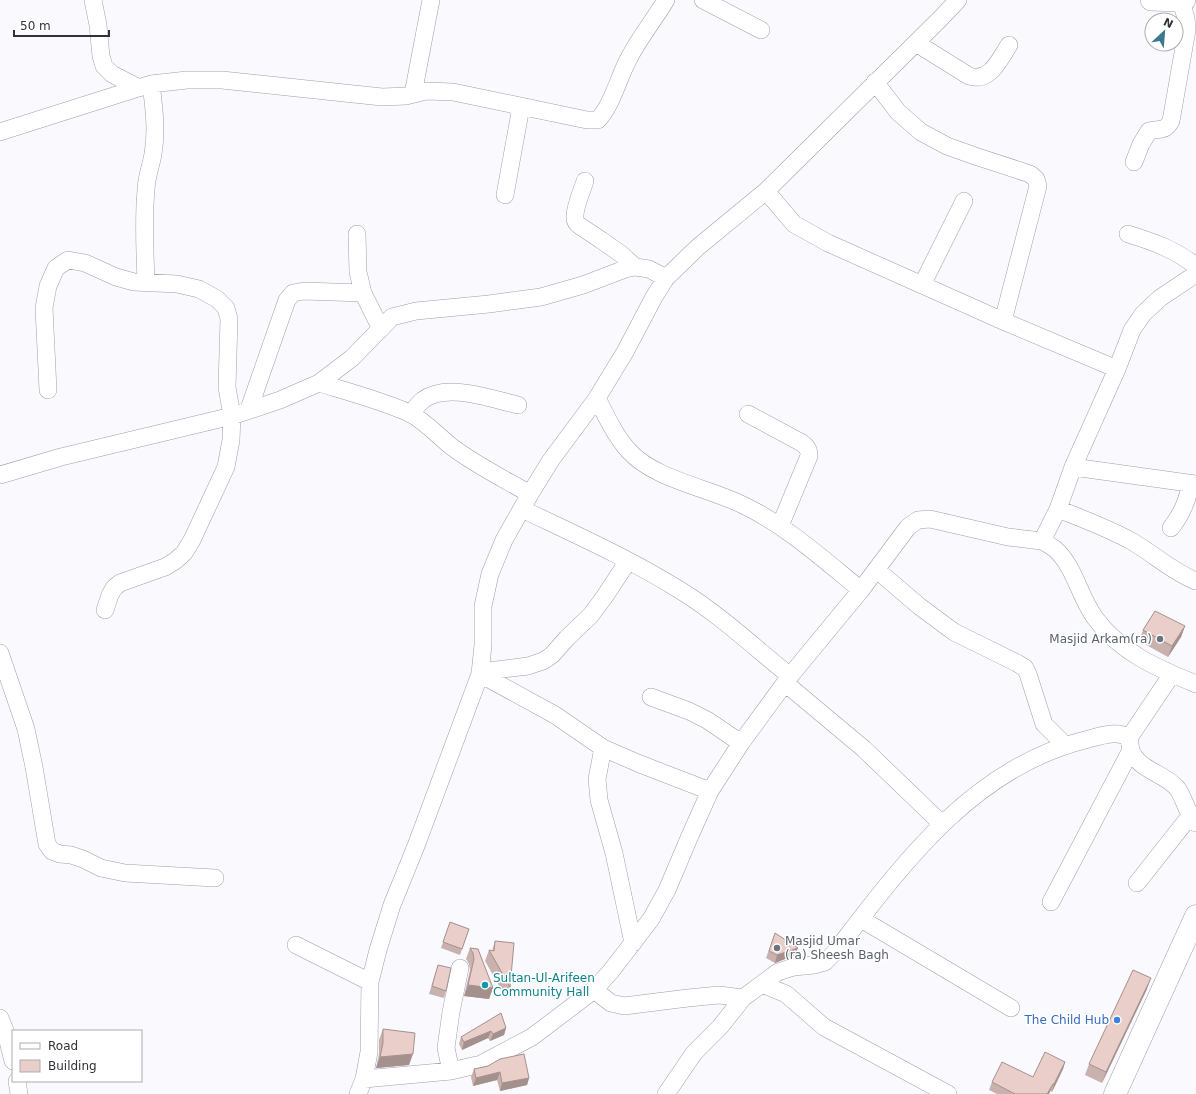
<svg xmlns="http://www.w3.org/2000/svg" width="1196" height="1094" viewBox="0 0 1196 1094" font-family="'DejaVu Sans',sans-serif">
<rect width="100%" height="100%" fill="#f9f9fe"/>
<g fill="none" stroke-linecap="round" stroke-linejoin="round">
<g stroke="#9f9db3" stroke-width="18">
<path id="minor" d="M93,0L98,25L101,56L104,66L112,74L139,88
M703,0L761,30
M916,43L969,76C990,83 999,60 1009,45
M875,82L898,112L921,132L947,146L975,156L1030,174L1036,179L1038,186L1003,321
M413,94L431,0
M0,132L151,84L187,80H222L382,97L406,96L426,91L453,92L587,120H598C613,103 618,79 628,60C639,38 654,20 666,0
M1134,162L1141,144L1149,131C1160,128 1165,132 1171,121L1187,30L1186,18L1181,1
M585,181C582,191 574,208 575,218C575,222 577,224 580,226L601,240L621,254L635,267
M766,191L794,224L828,243L1003,321L1117,369
M505,195L521,107
M357,234L358,272L363,293L381,329
M1128,234C1154,242 1174,249 1196,266
M146,282C145,251 143,221 146,190C146,178 151,166 153,154C157,131 154,107 151,84
M922,285L964,201
M319,383C349,392 380,400 409,413C425,421 438,436 452,447C476,465 504,479 530,494
M48,390L44,308L48,286L56,268L68,260L85,263L116,277L134,282L177,284L199,289L217,299L226,308L229,319L227,387L232,416L231,440L226,467L192,540L184,553L175,561L165,567L120,583L114,588L110,595L105,610
M597,398C606,416 615,435 628,450C653,479 709,488 743,505C787,526 824,560 861,590
M249,409L287,300L293,293L304,291L363,293
M410,414C414,410 418,404 423,400C447,382 491,399 518,405
M748,414L802,443C807,447 809,449 809,456L780,526
M1073,467L1196,484
M0,475L61,457L232,416L280,400L319,383L352,358L392,317L416,311L489,304L541,297L583,285L625,269L635,267L649,269L666,278
M522,509C574,534 628,558 678,589C718,613 754,647 790,676
M1058,509C1083,519 1110,529 1133,542C1155,555 1173,572 1196,581
M1171,528C1182,514 1187,501 1191,483
M1042,541C1046,543 1051,546 1055,549C1075,567 1079,596 1095,618C1121,653 1157,668 1196,684
M877,570L919,606L954,632L1017,663L1025,668L1028,674L1044,724L1065,745
M0,653L26,729L34,767L47,844L52,851L60,854L71,855L83,859L101,868L125,873L215,878
M480,672L528,666L543,661L552,655L567,638L591,615L605,596L628,561
M480,674L555,715L603,748L640,764L710,791
M785,683L864,749L942,824
M651,697L689,711L707,720L741,743
M1129,738L1172,674
M603,748L597,779L599,800L614,853L633,943
M1137,883L1190,816
M1051,902L1131,750
M861,919L1011,1008
M296,945L370,982
M762,984L786,994L824,1027L948,1094
M594,990L611,971L651,919L667,890L689,838L710,791L741,743L790,676L861,590L908,527L918,520L930,519L1008,537L1042,541L1058,509L1073,467L1117,369L1132,330L1143,314L1160,298L1196,274
M0,1018L6,1033L13,1061
M451,1071L446,1048L451,1012L460,968
M364,1079L451,1071L481,1064L532,1037L594,990L611,1003L624,1006L688,998L719,995L743,998
M17,1081L19,1094
M358,1094L364,1079L369,1052L370,982L378,950L392,905L416,846L480,674L483,645V606L490,574L504,540L530,494L551,460L597,398L625,352L654,297L666,278L698,247L766,191L940,19L958,0
M666,1094L694,1053L720,1027L743,998L778,972L794,967L814,965L825,962L835,952C902,865 972,768 1085,740C1098,737 1116,729 1129,738C1130,742 1130,746 1131,750C1138,770 1164,773 1177,788C1185,799 1186,812 1196,823"/>
</g>
<g stroke="#9f9db3" stroke-width="22">
<path id="major" d="M1151,0L1181,1L1185,0"/>
</g>
<g stroke="#9f9db3" stroke-width="23">
<path id="highway" d="M1115,1094L1196,916"/>
</g>
<use href="#minor" stroke="#fff" stroke-width="17"/>
<use href="#major" stroke="#fff" stroke-width="21"/>
<use href="#highway" stroke="#fff" stroke-width="22"/>
</g>
<path fill="#c9b1ae" d="M1185,626L1181,637L1168,657L1139,641L1143,630Z
M450,922L469,929L460,955L441,948Z
M775,933L795,955L775,963L766,958Z
M495,941L510,987L506,998L485,961L489,950L492,951Z
M470,948L478,949L493,988L489,999L464,996L470,970L469,964L466,959Z
M438,965L446,991L444,998L429,994Z
M1147,989L1102,1083L1085,1075L1089,1064Z
M506,1028L504,1035L490,1041L488,1038L462,1050L459,1044L461,1037Z
M383,1029L409,1065L376,1068L379,1054V1040Z
M1065,1062L1063,1069L1052,1092L1050,1091L1049,1094H997L989,1090L992,1082L1033,1077Z
M488,1066L529,1078L527,1085L500,1091L497,1080L473,1086L471,1077L474,1069Z"/>
<path fill="#a4908d" d="M1185,626L1181,637L1168,657L1172,646Z
M798,948L795,955L775,963L777,955Z
M1151,978L1147,989L1102,1083L1106,1072Z
M468,985L493,988L489,999L464,996Z
M506,1028L504,1035L490,1041L493,1034Z
M491,1031L488,1038L462,1050L464,1042Z
M413,1054L409,1065L376,1068L380,1057Z
M1065,1062L1063,1069L1052,1092L1054,1084Z
M500,1072L497,1080L473,1086L476,1078Z
M529,1078L527,1085L500,1091L502,1083Z
M1053,1084L1049,1094H1047Z"/>
<path fill="#eaceca" stroke="#a4908d" d="M1155,611L1185,626L1172,646L1143,630Z
M450,922L469,929L462,949L443,942Z
M775,933L798,948L777,955L769,951Z
M495,941L514,943L510,987L489,950L494,951Z
M470,948L478,949L493,988L468,985L474,959L473,953Z
M438,965L451,968L446,991L432,986Z
M1133,970L1151,978L1106,1072L1089,1064Z
M501,1013L506,1028L493,1034L491,1031L464,1042L461,1037Z
M383,1029L415,1033L413,1054L380,1057L383,1043Z
M1045,1052L1065,1062L1054,1084H1053L1047,1094H1015L992,1082L1002,1062L1033,1077Z
M524,1054L529,1078L502,1083L500,1072L476,1078L474,1069L488,1066L500,1059Z"/>
<g fill="#6b7280" stroke="#fff" stroke-width="1.5">
<circle cx="1160" cy="639" r="4"/>
<circle cx="777" cy="948" r="4"/>
</g>
<circle fill="#0f9aa8" stroke="#fff" stroke-width="1.5" cx="485" cy="985" r="4"/>
<circle fill="#3f7fe0" stroke="#fff" stroke-width="1.5" cx="1117" cy="1020" r="4"/>
<g text-anchor="middle" stroke-width="3" stroke-linejoin="round" paint-order="stroke">
<g font-size="12" fill="#5b616d" stroke="#fff" text-anchor="end">
<text x="1152" y="643">Masjid Arkam(ra)</text>
<text x="785" y="945" text-anchor="start">Masjid Umar<tspan x="785" dy="14">(ra) Sheesh Bagh</tspan></text>
</g>
<g font-size="12" fill="#0d838f" stroke="#fff" text-anchor="start">
<text x="493" y="982">Sultan-Ul-Arifeen<tspan x="493" dy="14">Community Hall</tspan></text>
</g>
<g font-size="12" fill="#366cbe" stroke="#fff" text-anchor="end">
<text x="1109" y="1024">The Child Hub</text>
</g>
</g>
<rect x="12" y="1030" width="130" height="52" fill="#ffffff" stroke="#adadb0"/>
<rect x="20" y="1043" width="20" height="6" fill="#ffffff" stroke="#adadb0"/>
<text x="48" y="1050" font-size="12" fill="#32313a">Road</text>
<rect x="20" y="1060" width="20" height="12" fill="#eaceca" stroke="#adadb0"/>
<text x="48" y="1070" font-size="12" fill="#32313a">Building</text>
<g transform="translate(1164 32) rotate(26)"><circle r="19" fill="#ffffff" stroke="#adadb0"/>
<path d="M0-3L7 15L0 10L-7 15Z" fill="#3a788e"/>
<text y="-6" font-size="11" font-weight="bold" text-anchor="middle" fill="#32313a">N</text>
</g>
<path d="M14 30v6h95v-6" fill="none" stroke="#32313a" stroke-width="2"/>
<text x="20" y="30" font-size="12" fill="#32313a" stroke="#ffffff" stroke-width="3" paint-order="stroke">50 m</text>
</svg>
